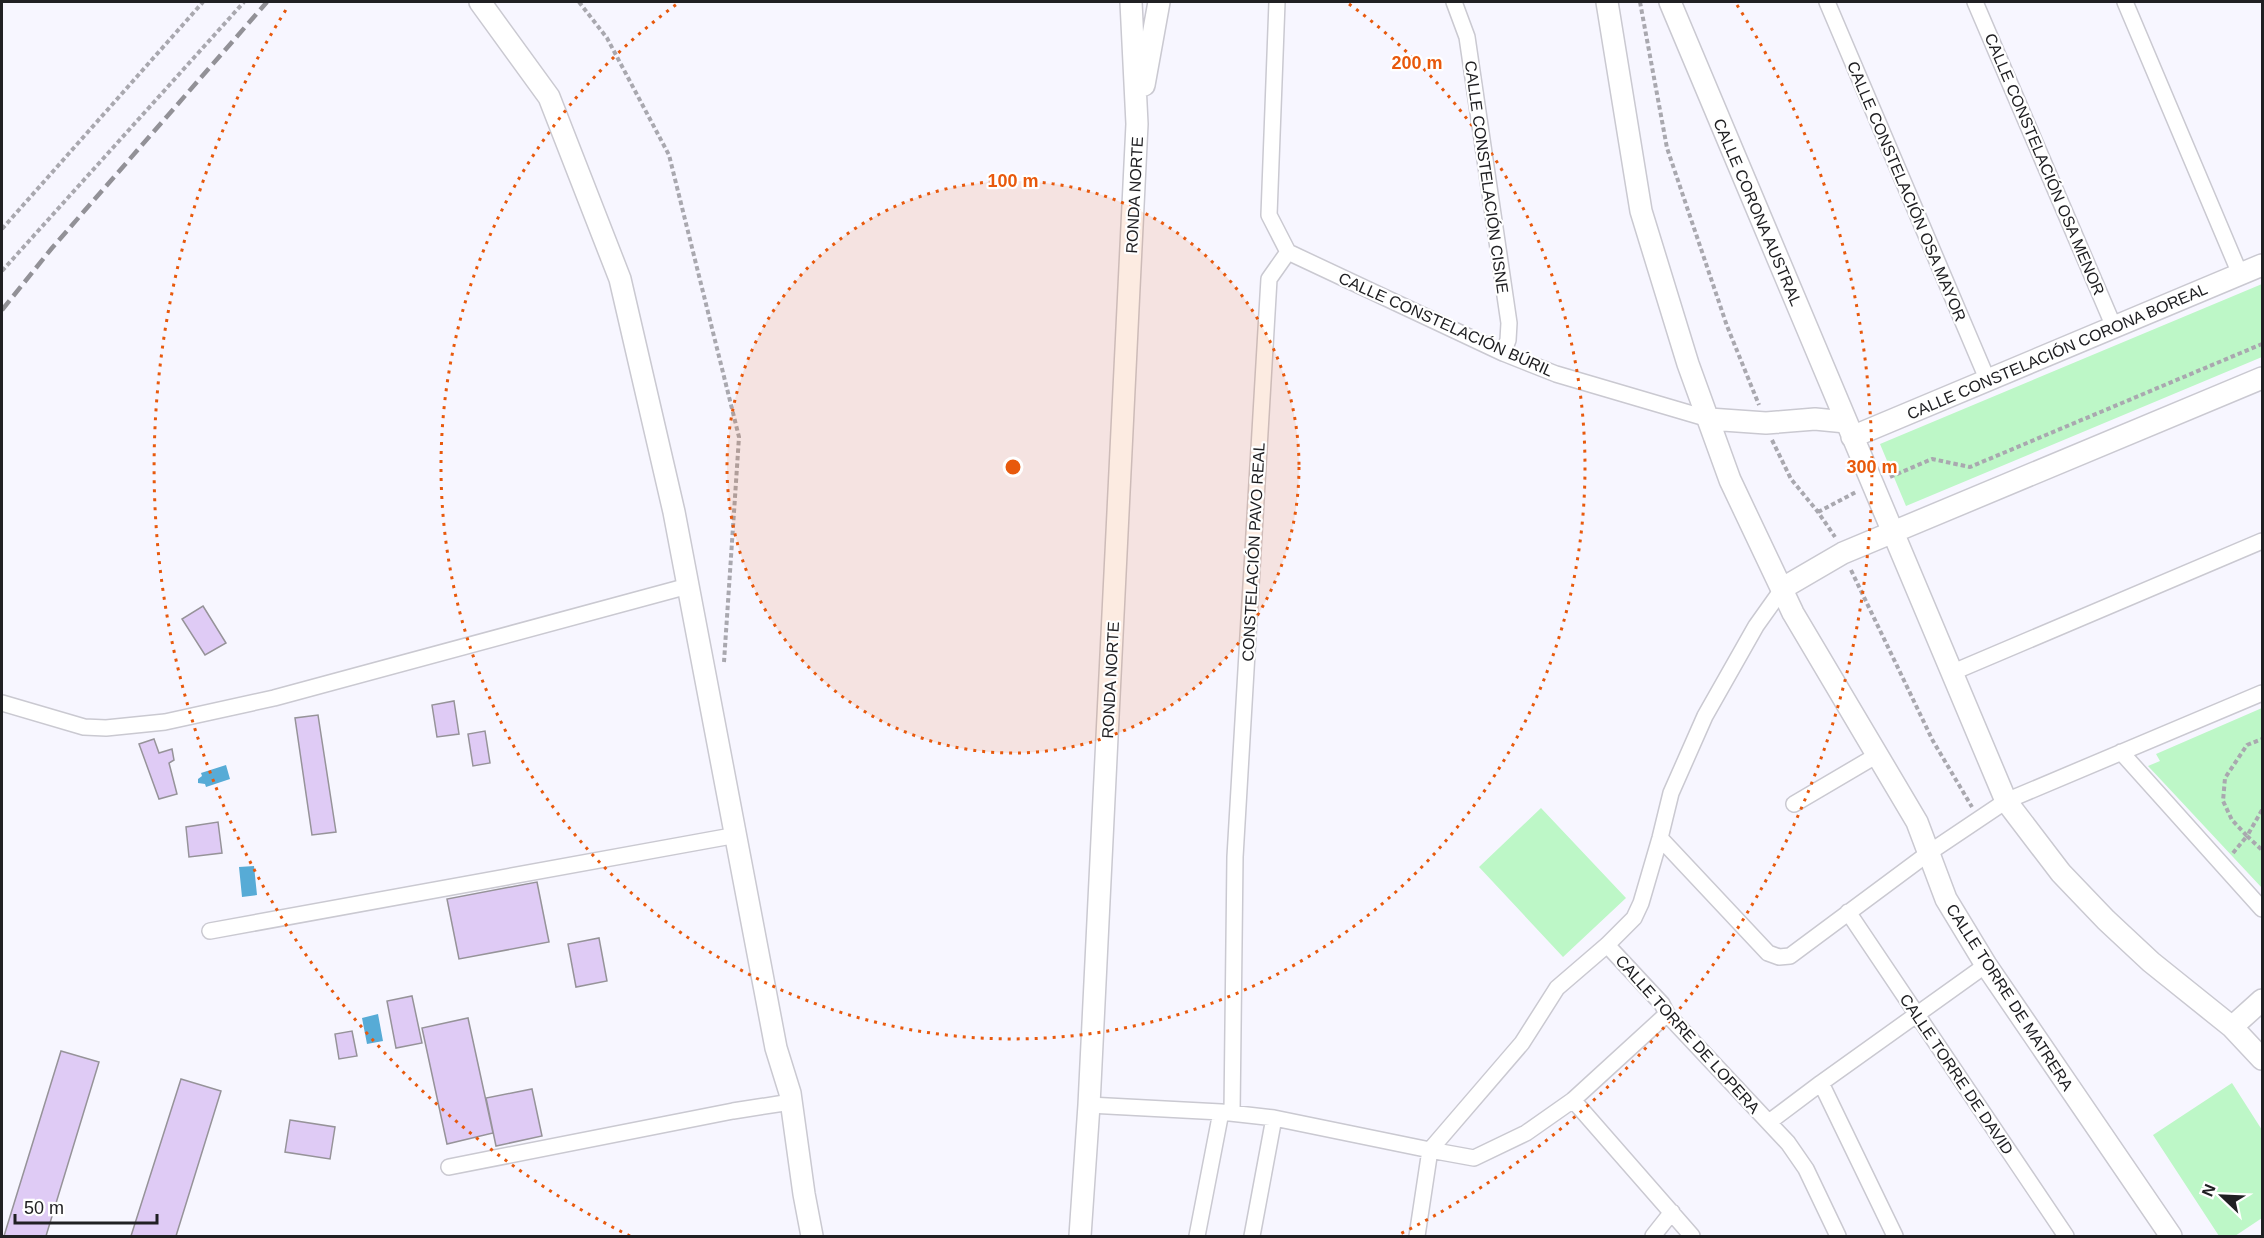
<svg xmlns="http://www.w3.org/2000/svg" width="2264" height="1238" viewBox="0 0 2264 1238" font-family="Helvetica,sans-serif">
<rect width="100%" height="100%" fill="#f7f6ff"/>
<path fill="#bdf7c7" d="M2262,284V357L1906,506L1880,444Z
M2262,708V888L2148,766L2160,761L2156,754Z
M1541,808L1626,898L1563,957L1479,867Z
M2232,1083L2262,1130V1218L2235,1236H2219L2153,1135Z"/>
<path fill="#57abd6" d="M226,765L230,779L206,787L205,784L198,783V779L202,776L201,773Z
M254,866L257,895L242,897L239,867Z
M378,1014L383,1041L367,1044L362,1018Z"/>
<path fill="#dfcbf5" stroke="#969399" stroke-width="1.5" d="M203,606L226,643L205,655L182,619Z
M454,701L459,734L437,737L432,705Z
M318,715L336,832L312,835L295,718Z
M485,731L490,763L473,766L468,734Z
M154,739L159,753L172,749L174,760L169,763L177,794L159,799L139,744Z
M218,822L222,853L189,857L186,827Z
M537,882L549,942L459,959L447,899Z
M599,938L607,981L576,987L568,944Z
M412,996L422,1043L396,1048L387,1001Z
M468,1018L493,1133L447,1144L422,1028Z
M352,1031L357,1056L339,1059L335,1034Z
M61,1051L99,1062L46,1236H4Z
M181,1079L221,1091L176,1236H131Z
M532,1089L542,1136L496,1146L486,1098Z
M290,1120L335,1127L330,1159L285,1152Z"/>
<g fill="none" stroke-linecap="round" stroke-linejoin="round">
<g stroke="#cac9d1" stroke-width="18">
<path id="street" d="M1454,2L1467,37L1509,323L1508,340L1503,353
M1827,2L1988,381
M1975,2L2114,327
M2125,2L2240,274
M1288,252L1503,353L1556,374L1709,419
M1951,673L2262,541
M2,703L84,727L106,728L165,722L274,698L688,586
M2121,752L2262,909
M1794,804L1879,754
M1660,838L1768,953L1779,957L1790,956L1930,852L2006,801L2262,693
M1848,912L2066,1236
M210,931L737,835
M1607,945L1662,1004L1667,1014L1788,1143L1806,1169L1838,1236
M1821,1083L1895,1236
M1573,1100L1692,1236
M1089,1105L1221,1112L1274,1118L1430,1150L1417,1236
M1232,1113L1235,857L1269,279L1288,252L1269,215L1277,2
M1769,1122L1821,1083L1986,965
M1430,1150L1522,1043L1557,988L1607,945L1634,918L1641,903L1660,838L1671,793L1705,716L1756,626L1783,588
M1430,1150L1474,1158L1526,1133L1573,1100L1667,1014
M449,1167L733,1111L791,1102
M1197,1236L1221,1112
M1252,1236L1274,1118
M1653,1236L1672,1212"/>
</g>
<g stroke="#cac9d1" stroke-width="24">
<path id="secondary" d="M480,2L549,97L620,279L674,512L776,1048L790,1093L804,1194L812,1236
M1607,2L1641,211L1688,364L1730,480L1793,613L1917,822L1946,899L1986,965L2171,1236
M1670,2L2006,801L2061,873L2106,920L2151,962L2232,1027L2262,1059
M1144,85L1159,2
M1709,419L1766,423L1815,419L1846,422
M1852,437L2262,265
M1783,588L1843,553L2262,378
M2232,1027L2262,1000
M1080,1236L1089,1105L1137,124L1131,2"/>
</g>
<path stroke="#a9a8af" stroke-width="4" stroke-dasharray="4.5 3" stroke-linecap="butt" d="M579,2L607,38L669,155L739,437L724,662
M1640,2L1667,148L1727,326L1759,405
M2,229L203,2
M2,271L244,2
M1772,440L1791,479L1818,512L1835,537
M1890,477L1932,459L1970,467L2262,344
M1818,512L1856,492
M1851,570L1933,741L1972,807
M2262,810L2247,836L2262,850
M2233,853L2247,836L2232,820L2223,801L2225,778L2247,745L2262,739"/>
<use href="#street" stroke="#fff" stroke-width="15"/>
<use href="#secondary" stroke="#fff" stroke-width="21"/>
<path stroke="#929197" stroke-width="4.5" stroke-dasharray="12 6" stroke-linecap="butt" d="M2,310L52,248L267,2"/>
</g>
<circle cx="1013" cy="467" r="286" fill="#e8590c" fill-opacity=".12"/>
<g fill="none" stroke="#e8590c" stroke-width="3" stroke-dasharray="3 6">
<circle cx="1013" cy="467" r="286"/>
<path d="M1349 4A572 572 0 1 1 677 4"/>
<path d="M630 1236A859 859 0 0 1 289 5M1737 5A859 859 0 0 1 1396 1236"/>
</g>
<g text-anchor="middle" stroke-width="4.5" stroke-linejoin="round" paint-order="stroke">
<g font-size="16" fill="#202023" stroke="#fff">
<text transform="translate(2045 164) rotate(67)" y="6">CALLE CONSTELACIÓN OSA MENOR</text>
<text transform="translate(1487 177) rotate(82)" y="6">CALLE CONSTELACIÓN CISNE</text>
<text transform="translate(1907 191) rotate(67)" y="6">CALLE CONSTELACIÓN OSA MAYOR</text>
<text transform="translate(1134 195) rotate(-87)" y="6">RONDA NORTE</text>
<text transform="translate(1758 212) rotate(67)" y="6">CALLE CORONA AUSTRAL</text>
<text transform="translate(1446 324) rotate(24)" y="6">CALLE CONSTELACIÓN BÚRIL</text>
<text transform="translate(2057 351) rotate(-23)" y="6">CALLE CONSTELACIÓN CORONA BOREAL</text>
<text transform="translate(1253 552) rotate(-87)" y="6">CONSTELACIÓN PAVO REAL</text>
<text transform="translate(1110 680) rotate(-87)" y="6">RONDA NORTE</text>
<text transform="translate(2010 997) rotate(57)" y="6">CALLE TORRE DE MATRERA</text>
<text transform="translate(1688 1034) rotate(48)" y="6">CALLE TORRE DE LOPERA</text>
<text transform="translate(1957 1074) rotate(56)" y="6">CALLE TORRE DE DAVID</text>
</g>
</g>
<circle cx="1013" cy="467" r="9" fill="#e8590c" stroke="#fff" stroke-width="3"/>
<g font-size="18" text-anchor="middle" font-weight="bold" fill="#e8590c" stroke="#fff" stroke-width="4.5" stroke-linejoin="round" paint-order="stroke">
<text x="1417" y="69">200 m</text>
<text x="1013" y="187">100 m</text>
<text x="1872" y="473">300 m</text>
</g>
<rect width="2264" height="1238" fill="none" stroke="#202023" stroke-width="6"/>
<g transform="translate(2222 1196) rotate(293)" stroke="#ffffff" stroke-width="4.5" paint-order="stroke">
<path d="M0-4.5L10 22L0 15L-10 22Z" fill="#202023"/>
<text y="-9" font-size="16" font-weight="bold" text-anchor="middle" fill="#202023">N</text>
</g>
<path d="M15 1214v9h142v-9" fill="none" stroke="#202023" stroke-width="3"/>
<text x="24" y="1214" font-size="18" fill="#202023" stroke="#ffffff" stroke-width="4.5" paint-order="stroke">50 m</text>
</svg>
